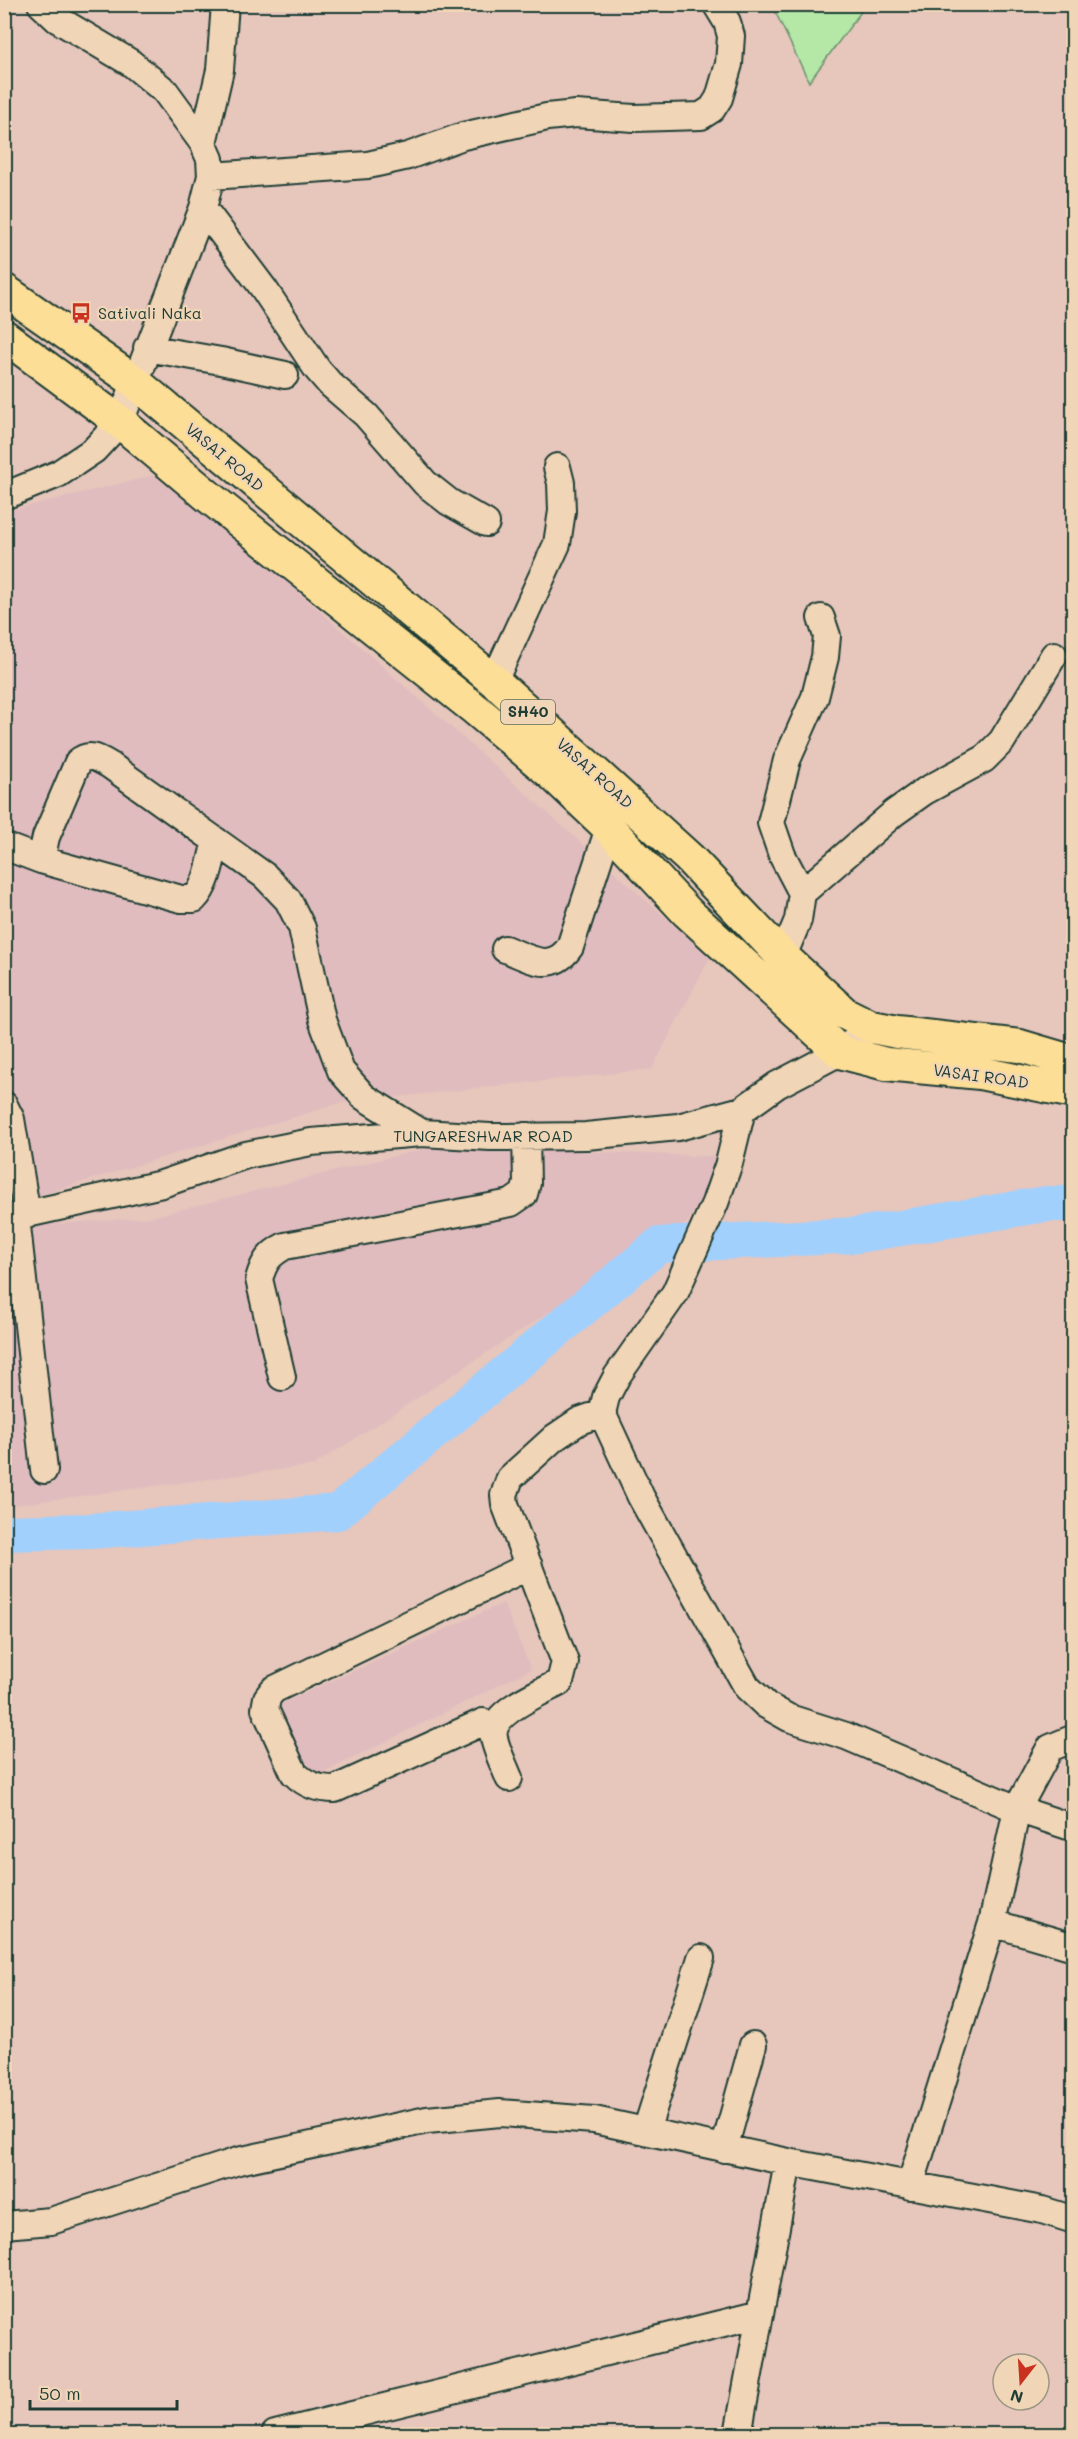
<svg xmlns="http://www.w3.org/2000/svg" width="1078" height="2439" viewBox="0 0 1078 2439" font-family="Mali,sans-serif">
<rect width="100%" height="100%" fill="#e7c6bc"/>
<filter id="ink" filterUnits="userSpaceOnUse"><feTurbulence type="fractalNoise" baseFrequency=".0167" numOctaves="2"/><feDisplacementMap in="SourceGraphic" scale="12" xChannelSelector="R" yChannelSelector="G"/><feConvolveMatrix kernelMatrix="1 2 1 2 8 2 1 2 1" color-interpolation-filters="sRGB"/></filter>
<g filter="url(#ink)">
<path fill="#e0bcbf" d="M164,473L710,957L652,1069L340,1103L40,1195L5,1197L4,512Z
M435,1146L726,1157L688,1222L314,1465L5,1506L4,1228L151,1217Z
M503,1603L531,1669L313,1778L279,1705Z"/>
<path fill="#b5e7a7" stroke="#6a926e" stroke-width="1.5" d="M772,5H866L809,82Z"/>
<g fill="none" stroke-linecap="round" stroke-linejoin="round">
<path stroke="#a2d0fd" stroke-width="36" d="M4,1533L90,1531L338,1512L659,1245L858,1235L1046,1204H1074"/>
<g stroke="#1f3d34" stroke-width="30">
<path id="minor" d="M203,143L220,70L225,4
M211,176L368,165L408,156L463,136L547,117L576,114L634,118L701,116L712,109L719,98L729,64L731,36L727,22L716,4
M203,208L264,289L317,369L330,384L366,415L425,483L449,502L486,523
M147,348L221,361L285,375
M4,496L58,474L94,450L120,422L203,208L211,176L210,159L203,143L165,91L131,63L57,19L41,4
M494,681L557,544L562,511L561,483L557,467
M4,846L41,860L46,837L78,762C90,752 99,759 111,766L265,876L288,900L302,928L322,1020L341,1071L364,1097L422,1133
M41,860L181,899H194C208,885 211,859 216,841
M802,893L894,813L925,791L984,759L1002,741L1054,655
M505,949C530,958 551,974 570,947L609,828
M780,954L788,944L798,920L802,893L782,855L771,823L787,760L815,697L825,657L827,636L821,618
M4,1105L11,1119L27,1215
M742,1110L729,1163L715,1203L675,1293L617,1376L606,1397L602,1413L641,1497L747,1687L766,1705L789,1718L846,1736L1017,1809L1074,1828
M16,1217L44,1470
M4,1219L162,1184L246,1155L311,1142L422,1133L490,1137L586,1136L678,1127L742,1110L777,1085L840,1052L872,1027
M282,1377L259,1279C264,1262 269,1254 285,1246L511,1203L524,1194L527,1183L526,1136
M483,1722L335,1789C318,1789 306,1785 294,1773L265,1709L267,1698L273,1690L529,1566
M509,1778C504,1765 497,1752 494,1738C488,1712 541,1693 560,1682L565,1662L505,1504L504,1495L510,1478L554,1438L579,1421L602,1413
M992,1923L1074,1947
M646,2131L701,1958
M724,2149L753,2045
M910,2186L992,1923L1017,1809L1050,1748L1074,1738
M4,2225L51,2221L238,2161L427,2120L500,2113L594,2120L788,2162L1042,2210L1074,2220
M275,2434L760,2314
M738,2434L788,2162"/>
</g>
<g stroke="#1f3d34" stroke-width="36">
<path id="major" d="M4,290L134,381L494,681L689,858L780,954L844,1013L872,1027L897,1032L1020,1046L1074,1062
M4,336L120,422L209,497L475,709L551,773L609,828L687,912L840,1052L886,1064L980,1073L1074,1092"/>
</g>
<use href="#minor" stroke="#f1d5b7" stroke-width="26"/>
<use href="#major" stroke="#fdde96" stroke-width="32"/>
</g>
</g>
<defs>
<g id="bus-bare" transform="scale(1.62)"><path d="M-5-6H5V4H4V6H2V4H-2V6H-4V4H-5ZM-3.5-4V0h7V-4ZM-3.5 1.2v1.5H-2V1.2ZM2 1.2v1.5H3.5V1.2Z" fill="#c8321e" stroke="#f1d5b7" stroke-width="2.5" paint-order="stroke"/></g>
</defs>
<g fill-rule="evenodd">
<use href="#bus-bare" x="81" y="313"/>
</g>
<g text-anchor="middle" stroke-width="4.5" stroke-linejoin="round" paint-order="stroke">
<rect fill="#f1d5b7" stroke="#5e6b5b" stroke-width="1.5" x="501" y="700" width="54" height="24" rx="4.5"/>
<g font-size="15" font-weight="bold" fill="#1f3d34">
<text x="528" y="717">SH40</text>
</g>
<g font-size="16" fill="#1f3d34" stroke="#f1d5b7" text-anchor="start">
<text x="98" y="319">Sativali Naka</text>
</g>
<g font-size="16" fill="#1f3d34" stroke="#f1d5b7">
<text transform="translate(225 457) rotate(40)" y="6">VASAI ROAD</text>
<text transform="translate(595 773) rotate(42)" y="6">VASAI ROAD</text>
<text transform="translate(981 1076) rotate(8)" y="6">VASAI ROAD</text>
<text x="483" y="1142">TUNGARESHWAR ROAD</text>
</g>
</g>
<rect width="1078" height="2439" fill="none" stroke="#f1d5b7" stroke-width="24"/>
<rect x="12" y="12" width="1054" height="2415" fill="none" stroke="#1f3d34" stroke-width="2" filter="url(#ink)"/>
<g transform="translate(1021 2382) rotate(197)"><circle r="28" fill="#f1d5b7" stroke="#9d9883" stroke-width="1.5"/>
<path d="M0-4.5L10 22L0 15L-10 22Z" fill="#c8321e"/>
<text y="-9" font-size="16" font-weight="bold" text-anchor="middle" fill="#1f3d34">N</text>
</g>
<path d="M30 2400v9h147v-9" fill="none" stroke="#1f3d34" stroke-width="3"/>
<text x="39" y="2400" font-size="18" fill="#1f3d34" stroke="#f1d5b7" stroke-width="4.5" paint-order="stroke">50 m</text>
</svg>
